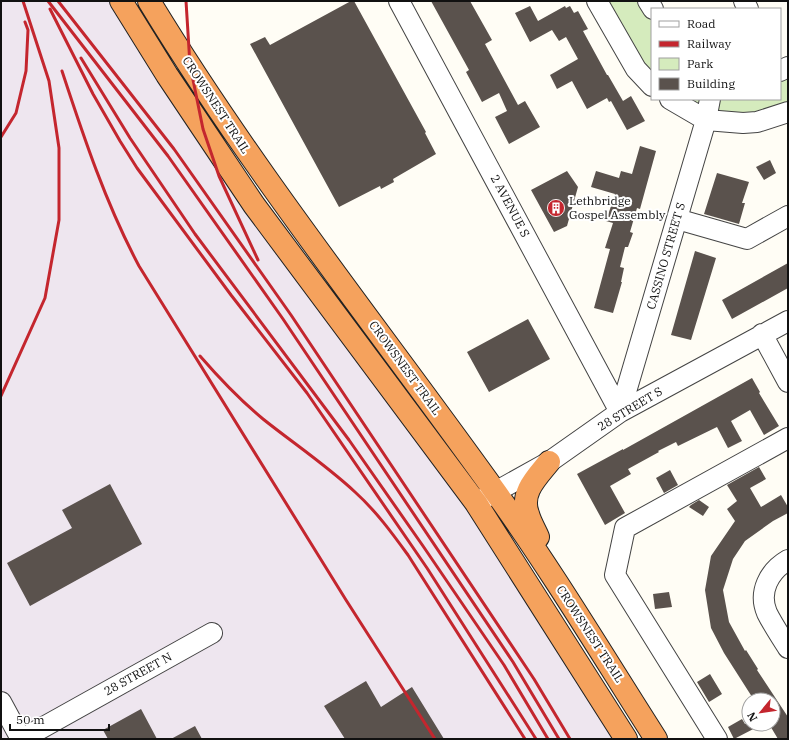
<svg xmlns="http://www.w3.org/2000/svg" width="789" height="740" viewBox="0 0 789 740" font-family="'IBM Plex Serif',serif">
<rect width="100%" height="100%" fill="#fffdf5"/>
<path fill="#eee6ef" d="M1,1H121L476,503L626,739H1Z"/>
<path fill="#d5ebbd" d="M597,1H648L652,9V86Z
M788,67V112L757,122L670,99H780V71Z"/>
<path fill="#5a524d" d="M351,1H354L426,132L425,133L436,154L393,179L394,182L381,189L380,186L339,207L250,44L265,37L270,45Z
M431,1H470L492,40L485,44L518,105L525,101L540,127L509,144L495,117L507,111L499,93L482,102L466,72L469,70Z
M530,6L538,21L565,6L566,8L570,6L574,13L578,11L588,29L583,31L607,75H608L623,101L631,96L645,121L627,130L611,101L609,102L607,98L587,109L572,81L557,89L550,75L578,59L566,37L559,41L552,30L530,42L515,13Z
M640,146L656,151L640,209L637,208L630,232L633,233L628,247H625L620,267L624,268L621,282H622L613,313L594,308L610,249L605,248L613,223L606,221L615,194L591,187L596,171L619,178L621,171L632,174Z
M770,160L776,173L764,180L756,167Z
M567,171L578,187L567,226L554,232L531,190Z
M717,173L749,182L742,203H745L739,224L704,214Z
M695,251L716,258L691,340L671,335Z
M788,263V288L732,319L722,300Z
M528,319L550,359L489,392L467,352Z
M752,378L760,392L759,393L779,426L764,435L750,410L731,421L742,441L728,448L717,427L678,446L676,442L658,451L659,452L628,469L631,474L610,486L625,513L605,525L577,474L623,449V450Z
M759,467L766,479L750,488L761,507L781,495L788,507V513L773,521L745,541L733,559L723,590L729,622L745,651L746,650L758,669L757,670L788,717V739H778L769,724H773V700H754L724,653L711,628L705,590L711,556L735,521L727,509L737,501L727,485Z
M670,470L678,485L664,493L656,478Z
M110,484L142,544L30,606L7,563L72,528L62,510Z
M699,500L709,507L703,516L689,507L691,505Z
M669,592L672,607L655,609L653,594Z
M710,674L722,694L709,702L697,682Z
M366,681L381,707L412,687L444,739H345L324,706Z
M141,709L157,739H108L103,730Z
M742,719L745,724H763L734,739L728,727Z
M195,726L202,739H171Z"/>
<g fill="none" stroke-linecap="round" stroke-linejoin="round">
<g stroke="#444" stroke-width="22">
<path id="minor" d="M399,1L620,412
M597,1L636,69L652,86
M648,1L653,9
M744,1L748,9
M780,71L788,67
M670,99L706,120L743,123L757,122L788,112
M677,219L747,239L788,216
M762,334L788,382
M620,412L706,120L710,99
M481,500L549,462L620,412L788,321
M788,560C769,571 758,592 767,613C773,625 781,637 788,648
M1,702L21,739
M22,739L212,633
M717,739L615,575L625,528L788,438"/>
</g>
<g stroke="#222" stroke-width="24">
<path id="highway" d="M121,1L167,75L254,205L476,503L626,739
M149,1C253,172 378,328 494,490C552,571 603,656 656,739
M538,537C535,530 530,522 528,514C520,493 536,478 549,462"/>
</g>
<use href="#minor" stroke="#fff" stroke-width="20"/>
<use href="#highway" stroke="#f5a25d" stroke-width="22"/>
<path stroke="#c4262e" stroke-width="3" d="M48,1L168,156L283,319L513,662L559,739
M58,1L174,149L291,315L534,679L570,739
M186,1L190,65L203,129L219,176L258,260
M50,9L93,94L120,141L137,168L231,295L307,393L427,568L536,739
M81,58L130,138L195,234L349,440L423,546L504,665L548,739
M62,71C84,138 106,204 139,266L346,600L435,739
M1,137L16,113L26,71L28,30L25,22
M200,356C220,379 240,400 263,419C293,443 326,465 355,492C376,511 392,533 408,555L525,739
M1,396L45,298L59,220V148L49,81L23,1"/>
</g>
<defs>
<g id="building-disc" transform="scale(0.9)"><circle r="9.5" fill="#c4262e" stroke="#fff"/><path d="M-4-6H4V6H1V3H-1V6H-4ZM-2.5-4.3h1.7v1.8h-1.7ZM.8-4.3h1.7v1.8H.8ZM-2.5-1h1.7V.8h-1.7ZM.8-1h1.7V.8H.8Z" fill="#fff"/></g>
</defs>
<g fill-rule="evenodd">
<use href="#building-disc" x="556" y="208"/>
</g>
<g text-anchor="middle" stroke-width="4" stroke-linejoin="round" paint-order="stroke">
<g font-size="12" fill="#111" stroke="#fff">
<text transform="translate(216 105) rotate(57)" y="4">CROWSNEST TRAIL</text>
<text transform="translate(510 206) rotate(62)" y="4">2 AVENUE S</text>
<text transform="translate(666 256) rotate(-74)" y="4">CASSINO STREET S</text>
<text transform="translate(405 368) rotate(54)" y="4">CROWSNEST TRAIL</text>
<text transform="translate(630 409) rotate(-31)" y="4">28 STREET S</text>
<text transform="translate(590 634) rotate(57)" y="4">CROWSNEST TRAIL</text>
<text transform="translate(138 674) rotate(-29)" y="4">28 STREET N</text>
</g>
<g font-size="12" fill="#111" stroke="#fff" text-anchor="start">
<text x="569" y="205">Lethbridge<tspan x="569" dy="14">Gospel Assembly</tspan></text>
</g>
</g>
<rect width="789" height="740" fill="none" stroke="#111111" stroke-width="4"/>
<rect x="651" y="8" width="130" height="92" fill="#ffffff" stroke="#a0a0a0"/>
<rect x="659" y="21" width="20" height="6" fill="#ffffff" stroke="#a0a0a0"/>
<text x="687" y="28" font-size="12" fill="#111111">Road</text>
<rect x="659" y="41" width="20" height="6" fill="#c4262e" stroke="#a0a0a0"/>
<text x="687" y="48" font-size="12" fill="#111111">Railway</text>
<rect x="659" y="58" width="20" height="12" fill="#d5ebbd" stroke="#a0a0a0"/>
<text x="687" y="68" font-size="12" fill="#111111">Park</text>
<rect x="659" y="78" width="20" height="12" fill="#5a524d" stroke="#a0a0a0"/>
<text x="687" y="88" font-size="12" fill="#111111">Building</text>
<g transform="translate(761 712) rotate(241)"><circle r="19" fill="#ffffff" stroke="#a0a0a0"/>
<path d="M0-3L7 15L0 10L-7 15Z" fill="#c4262e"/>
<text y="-6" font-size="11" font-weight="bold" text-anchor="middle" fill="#111111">N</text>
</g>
<path d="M10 724v6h99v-6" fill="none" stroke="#111111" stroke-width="2"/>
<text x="16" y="724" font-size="12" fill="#111111" stroke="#ffffff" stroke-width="3" paint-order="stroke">50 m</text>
</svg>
